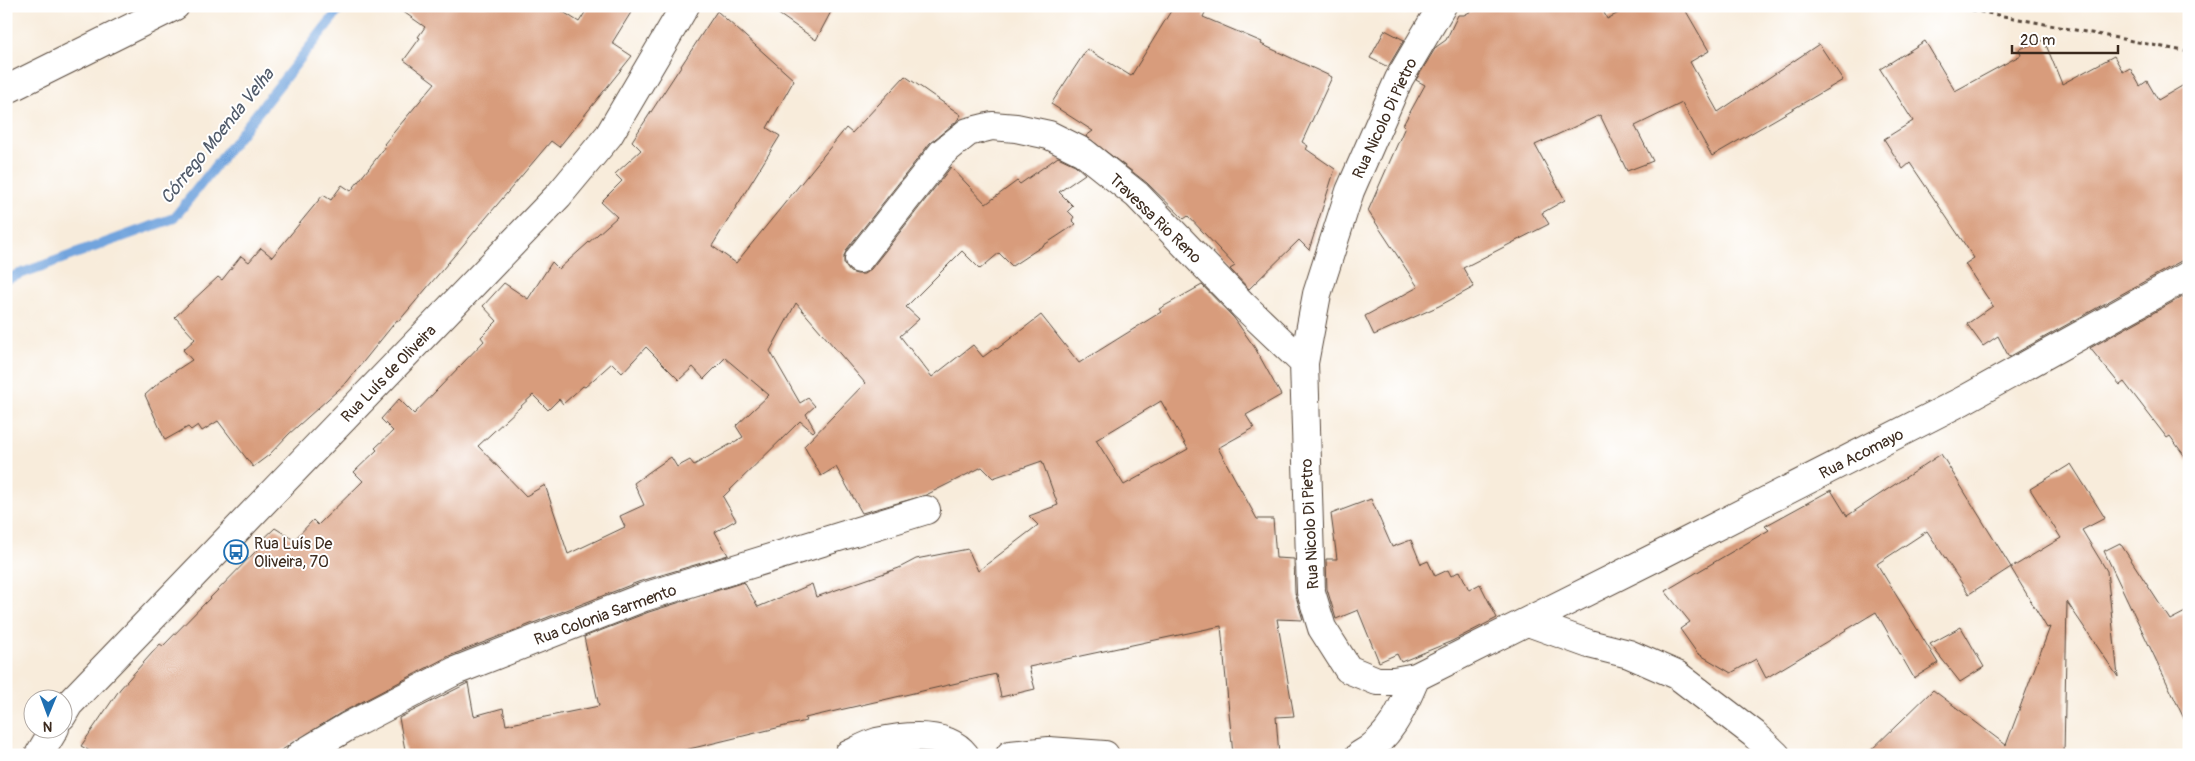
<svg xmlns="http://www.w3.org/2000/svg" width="2195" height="761" viewBox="0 0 2195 761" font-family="Pangolin,sans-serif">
<rect width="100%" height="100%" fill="#fff"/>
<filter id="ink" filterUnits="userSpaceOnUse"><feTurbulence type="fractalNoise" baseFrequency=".02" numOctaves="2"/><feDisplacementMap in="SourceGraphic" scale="10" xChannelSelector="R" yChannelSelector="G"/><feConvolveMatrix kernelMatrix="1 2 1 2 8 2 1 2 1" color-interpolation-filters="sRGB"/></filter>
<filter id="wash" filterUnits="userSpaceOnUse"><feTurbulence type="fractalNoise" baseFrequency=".0096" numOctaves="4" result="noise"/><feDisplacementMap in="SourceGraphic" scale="20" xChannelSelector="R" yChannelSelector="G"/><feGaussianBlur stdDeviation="1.12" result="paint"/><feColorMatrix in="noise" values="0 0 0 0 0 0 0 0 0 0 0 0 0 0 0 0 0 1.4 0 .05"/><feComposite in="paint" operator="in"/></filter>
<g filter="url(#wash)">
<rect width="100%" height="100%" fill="#f8ecdb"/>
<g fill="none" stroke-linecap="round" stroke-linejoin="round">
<path stroke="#72a4dd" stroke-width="10" d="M6,279L174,218L342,6"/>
</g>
<g id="blocks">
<path fill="#d89c7b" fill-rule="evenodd" d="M395,6H554L579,22L589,6H635L612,43L632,56L559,147L551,141L399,321L397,320L347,382L289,434L269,455L253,467L218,421L202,431L198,425L191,430L188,427L165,440L145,395L163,379L192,360L183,350L195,339L175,317L218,277L222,280L241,256L249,262L261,248L272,257L323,195L331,200L342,185L351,191L386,146L384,144L435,83L404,60L420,38L418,37L425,27Z
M767,6H834L816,40Z
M1174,6H1208L1203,17L1262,42L1261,44L1332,77L1302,142L1308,146L1306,149L1335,169L1309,250L1299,240L1249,289L1230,269L1235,266L1188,216L1184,219L1147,183L1086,136L1093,131L1051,104L1087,49L1131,76Z
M1481,6H1601L1607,19L1632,6H1683L1709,51L1690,62L1718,112L1819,44L1843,80L1712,156L1682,103L1635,126L1653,161L1627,171L1600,115L1535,145L1565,200L1542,213L1549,224L1463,268L1474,287L1439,306L1374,335L1365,316L1418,287L1368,211L1405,127L1403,125L1425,85L1416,80L1436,47L1446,40L1458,15H1464Z
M717,11L794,80L767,128L780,136L712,246L736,263L846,128L852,133L905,76L961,115L956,122L930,143L847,249L844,256V264L850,272L857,274H864L871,269L951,167L986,204L1017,181L1020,184L1058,157L1075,165L1085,174L1059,192L1073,206L1068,211L1074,217L1072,220L1076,224L1012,266L999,253L980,269L962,251L906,307L919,319L900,336L932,377L973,345L983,357L995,348L997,349L1041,315L1079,363L1161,312L1159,309L1202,285L1234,318L1255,348L1281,395L1246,415L1254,428L1218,448L1257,519H1273L1276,558L1294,559L1295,593L1303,620L1277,619L1294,716L1276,717L1279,755H1233L1221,626L1029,667L1035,689L1001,697L996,674L805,718L806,721L664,755H406L399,718L468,683L474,716L503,708L506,725L599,706L584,637L649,612L744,582L758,607L812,584L816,597L899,568L916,559L968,549L978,571L1038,525L1029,516L1058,505L1042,461L993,478L982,467L926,495L862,513L836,467L821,476L804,446L865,383L796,303L770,351L800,403L808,398L815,406L806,414L815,430L813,432L800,421L723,497L736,520L715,532L728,555L638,582L449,656L339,714L274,755H97L81,746L120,689L160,644L163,646L258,549L256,546L275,528L294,540L313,520L318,525L363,481L354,472L377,450L375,448L393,431L381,419L399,399L414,414L484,341L481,337L497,321L483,306L504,283L528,299L552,262L559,269L617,217L601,202L622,181L615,174L641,150L632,141ZM646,347L679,380L693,367L704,379L725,358L769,395L736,426L743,437L694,465L690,460L677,467L671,457L652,470L634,483L644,505L620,516L625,527L568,554L545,485L526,496L478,446L533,395L548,410L559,399L563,404L583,386L585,387L612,363L622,373ZM1161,401L1188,449L1124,485L1096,440Z
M1385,30L1404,40L1388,67L1370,58Z
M2044,40L2062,84L2114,56L2123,72L2130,68L2140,86L2147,81L2158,100L2189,82V259L2181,261L2009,357L1998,336L1983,346L1967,324L1993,306L1965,264L1974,258L1910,163L1903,169L1884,139L1913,121L1880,69L1925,41L1955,91L2021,55L2019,49Z
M2189,293V462L2170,436L2167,438L2124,382L2120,385L2090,348Z
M1941,454L2011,567L1969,594L1927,531L1877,564L1938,663L1914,678L1876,612L1766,678L1756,659L1731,673L1697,653L1680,629L1690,622L1665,591L1769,530L1765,526L1831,490L1847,516Z
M2071,464L2105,518L2082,530L2107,571L2118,677L2067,602L2064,755H1866L1933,690L2006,745L2050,627L2047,628L2011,568L2061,538L2030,489Z
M1371,499L1392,547L1411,540L1421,564L1428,561L1435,576L1448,570L1451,576L1460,571L1469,590L1480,584L1497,618L1452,641L1401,662L1397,654L1379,662L1358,610L1336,619L1327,589L1326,559H1337L1331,514Z
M2120,543L2170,620L2189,610V729L2104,551Z
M1961,627L1984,667L1960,682L1930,644Z"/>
</g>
</g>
<g filter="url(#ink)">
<use href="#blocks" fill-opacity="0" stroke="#57473a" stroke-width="1"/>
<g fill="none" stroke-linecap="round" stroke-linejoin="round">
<g stroke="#57473a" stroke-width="30">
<path id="minor" d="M1442,6L1399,79L1350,191L1317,294L1304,363L1311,592L1322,628L1348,669L1377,681H1394L1416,677L1664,553L1962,401L2189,275
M6,90L175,6
M859,259L942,153L968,132L992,126L1016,128L1049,135L1083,152L1137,195L1243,305L1304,363
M1528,622L1589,644L1629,654L1677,675L1754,734L1776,755
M62,716L69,704L559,195L609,135L685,6
M39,755L55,728
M300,755L347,727L455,671L644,597L926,510
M848,755C857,751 867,745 877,742C904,736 946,730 965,755
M1010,755L1049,751L1105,755
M1360,755C1391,738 1403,707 1416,677"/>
</g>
<path stroke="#57473a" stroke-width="3" stroke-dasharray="4 4" stroke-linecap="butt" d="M1932,6L1962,8L2189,52"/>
<use href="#minor" stroke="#fff" stroke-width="28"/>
</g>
</g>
<defs>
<g id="bus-ring" transform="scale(1.25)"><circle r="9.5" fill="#fff" stroke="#1f6fb2" stroke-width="1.5"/><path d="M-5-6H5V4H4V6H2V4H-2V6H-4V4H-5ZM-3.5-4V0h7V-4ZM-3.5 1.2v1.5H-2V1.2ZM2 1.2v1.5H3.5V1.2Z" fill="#1f6fb2"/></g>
</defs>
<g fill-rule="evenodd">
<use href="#bus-ring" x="236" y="552"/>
</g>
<g text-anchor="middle" stroke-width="4" stroke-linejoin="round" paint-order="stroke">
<g font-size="16" fill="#3b2a1e" stroke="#fff">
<text transform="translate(1384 118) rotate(-65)" y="6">Rua Nicolo Di Pietro</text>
<text transform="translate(1156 218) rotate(44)" y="6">Travessa Rio Reno</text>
<text transform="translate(388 373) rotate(-46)" y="6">Rua Luís de Oliveira</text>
<text transform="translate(1861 453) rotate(-27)" y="6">Rua Acomayo</text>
<text transform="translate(1309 524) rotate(-93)" y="6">Rua Nicolo Di Pietro</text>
<text transform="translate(605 614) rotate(-20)" y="6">Rua Colonia Sarmento</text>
</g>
<g font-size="16" fill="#3b2a1e" stroke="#fff" text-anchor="start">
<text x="254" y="549">Rua Luís De<tspan x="254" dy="18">Oliveira, 70</tspan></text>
</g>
<g font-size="18" font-style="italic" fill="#515b6a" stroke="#fff">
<text transform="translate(217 136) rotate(-51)" y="6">Córrego Moenda Velha</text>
</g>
</g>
<rect width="2195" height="761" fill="none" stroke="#fff" stroke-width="25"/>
<g transform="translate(48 714) rotate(181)"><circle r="24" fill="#ffffff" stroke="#b1aaa5"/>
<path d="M0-4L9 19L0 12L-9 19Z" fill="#1f6fb2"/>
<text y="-8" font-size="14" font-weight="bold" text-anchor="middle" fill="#3b2a1e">N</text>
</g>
<path d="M2012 45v8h106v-8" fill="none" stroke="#3b2a1e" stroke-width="2.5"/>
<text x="2020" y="45" font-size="15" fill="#3b2a1e" stroke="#ffffff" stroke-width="4" paint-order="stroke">20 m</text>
</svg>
